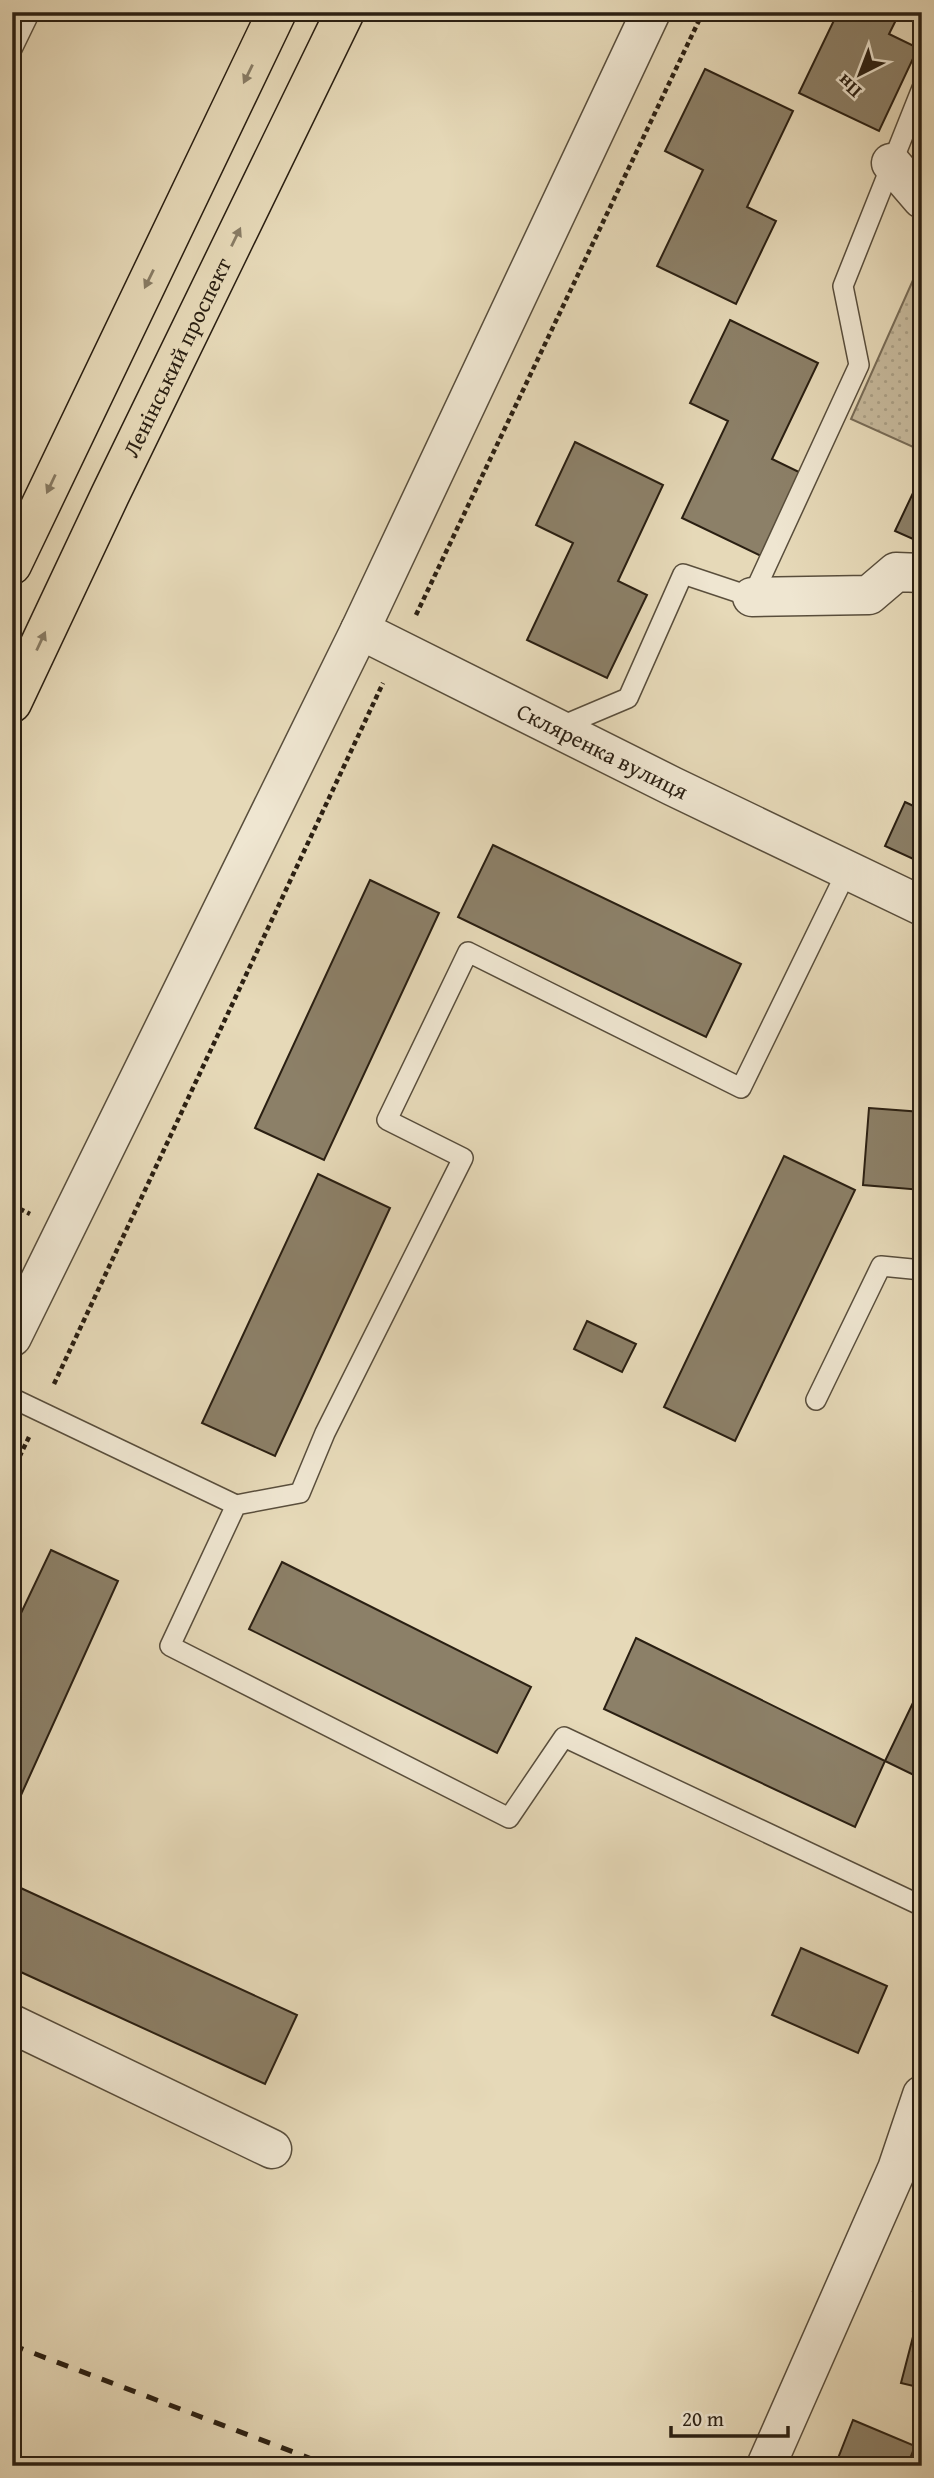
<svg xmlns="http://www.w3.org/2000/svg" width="934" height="2478" viewBox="0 0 934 2478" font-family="'Gentium Book Plus',serif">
<defs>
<pattern id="grass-dots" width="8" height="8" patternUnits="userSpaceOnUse" patternTransform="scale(1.75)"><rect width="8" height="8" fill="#c6b99c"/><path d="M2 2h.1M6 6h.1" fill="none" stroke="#aa9f85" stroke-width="1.8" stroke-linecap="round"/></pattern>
</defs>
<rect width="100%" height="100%" fill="#e6d9b8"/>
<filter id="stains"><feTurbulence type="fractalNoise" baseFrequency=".00286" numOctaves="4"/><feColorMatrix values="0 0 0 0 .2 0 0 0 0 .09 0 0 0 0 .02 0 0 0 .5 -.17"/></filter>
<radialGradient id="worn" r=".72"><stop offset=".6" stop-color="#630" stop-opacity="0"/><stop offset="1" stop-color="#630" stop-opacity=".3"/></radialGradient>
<path fill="url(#grass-dots)" stroke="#786c57" stroke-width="2" d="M922,260V451L851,419Z"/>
<path fill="#8c8068" stroke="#2a1f12" stroke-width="2" d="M838,12H900L889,34L918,48L879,131L799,93Z
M705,69L793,111L747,207L776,221L736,304L657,266L703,170L665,151Z
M730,320L818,363L772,459L801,473L761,556L682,518L728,421L690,403Z
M575,442L663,485L618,581L647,595L607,678L527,640L573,543L536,525Z
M922,474V543L895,531Z
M905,802L922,810V863L885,846Z
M493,845L741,964L706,1037L458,917Z
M370,880L439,913L324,1160L255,1128Z
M869,1108L922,1112V1190L863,1185Z
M784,1156L855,1190L735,1441L664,1407Z
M318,1174L390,1208L275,1456L202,1423Z
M587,1321L636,1344L622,1372L574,1349Z
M51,1550L118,1581L12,1815V1632Z
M282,1562L531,1687L497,1753L249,1629Z
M636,1638L885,1761L855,1827L604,1709Z
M922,1684V1779L885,1761Z
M12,1884L297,2015L265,2084L12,1968Z
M801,1948L887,1986L858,2053L772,2015Z
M922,2262V2293L913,2291Z
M921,2306L922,2307V2388L901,2383Z
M853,2420L915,2446L907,2466H835Z"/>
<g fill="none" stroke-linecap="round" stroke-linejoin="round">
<g stroke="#594e3c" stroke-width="22">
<path id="lane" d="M12,49L30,12
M557,728L628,698L683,574L752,597L859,365L843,286L922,88
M12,1398L236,1505L300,1493L325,1433L463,1158L387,1120L468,952L741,1088L847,871
M816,1400L881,1266L922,1270
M236,1505L170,1646L509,1818L564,1737L922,1906"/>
</g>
<g stroke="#594e3c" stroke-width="41">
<g id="street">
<path d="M891,163L922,199"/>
<path d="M752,597L869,595L896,572L922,573"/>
<path id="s1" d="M360,630L672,786L922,906"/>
<path d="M12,1337L360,630L651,12"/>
<path d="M12,2024L272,2149"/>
<path d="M766,2466L897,2169L922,2095"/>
</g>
</g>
<g stroke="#2a1f12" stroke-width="41">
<g id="primary">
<path d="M12,565L277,12"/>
<path id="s2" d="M12,703L110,495L345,12"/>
</g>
</g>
<path stroke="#2a1f12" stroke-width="4.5" stroke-dasharray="5 3.5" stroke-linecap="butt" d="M416,615L703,12
M12,1205L30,1214
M54,1384L383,683
M12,1472L29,1437"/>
<use href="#lane" stroke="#efe6d1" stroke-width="19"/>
<use href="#street" stroke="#efe6d1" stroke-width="38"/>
<use href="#primary" stroke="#e6d9b8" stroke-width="38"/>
<path stroke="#2a1f12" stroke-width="5" stroke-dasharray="12 12" stroke-linecap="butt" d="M12,2345L330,2466"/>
</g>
<defs><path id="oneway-solid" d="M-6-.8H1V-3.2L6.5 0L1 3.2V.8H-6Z" transform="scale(1.75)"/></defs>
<g fill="#887c65">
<use href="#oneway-solid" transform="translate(248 74) rotate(116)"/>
<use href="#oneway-solid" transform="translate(236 237) rotate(-64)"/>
<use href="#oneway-solid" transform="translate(149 279) rotate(116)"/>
<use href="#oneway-solid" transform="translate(51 484) rotate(115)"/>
<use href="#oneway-solid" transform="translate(41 641) rotate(-65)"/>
</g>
<g text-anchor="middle" stroke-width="5" stroke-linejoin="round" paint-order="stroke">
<g font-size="23" fill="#2a1f12" stroke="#efe6d1">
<text dy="8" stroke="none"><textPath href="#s2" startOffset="383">Ленінський проспект</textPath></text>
<text dy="8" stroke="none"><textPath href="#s1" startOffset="271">Скляренка вулиця</textPath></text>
</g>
</g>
<rect width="934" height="2478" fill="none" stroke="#e6d9b8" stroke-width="42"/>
<rect x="14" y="14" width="906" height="2450" fill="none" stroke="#2a1f12" stroke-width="3.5"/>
<rect x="21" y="21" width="892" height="2436" fill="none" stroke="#2a1f12" stroke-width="2"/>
<g transform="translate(860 74) rotate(222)" stroke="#efe6d1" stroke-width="5" paint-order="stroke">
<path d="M0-5L12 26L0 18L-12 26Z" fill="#2a1f12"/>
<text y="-10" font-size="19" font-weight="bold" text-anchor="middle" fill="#2a1f12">Пн</text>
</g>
<path d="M671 2426v10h117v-10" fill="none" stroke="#2a1f12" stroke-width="3.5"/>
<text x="682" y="2426" font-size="21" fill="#2a1f12" stroke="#efe6d1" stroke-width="5" paint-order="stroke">20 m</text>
<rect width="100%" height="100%" filter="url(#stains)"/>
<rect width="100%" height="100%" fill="url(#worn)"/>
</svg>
